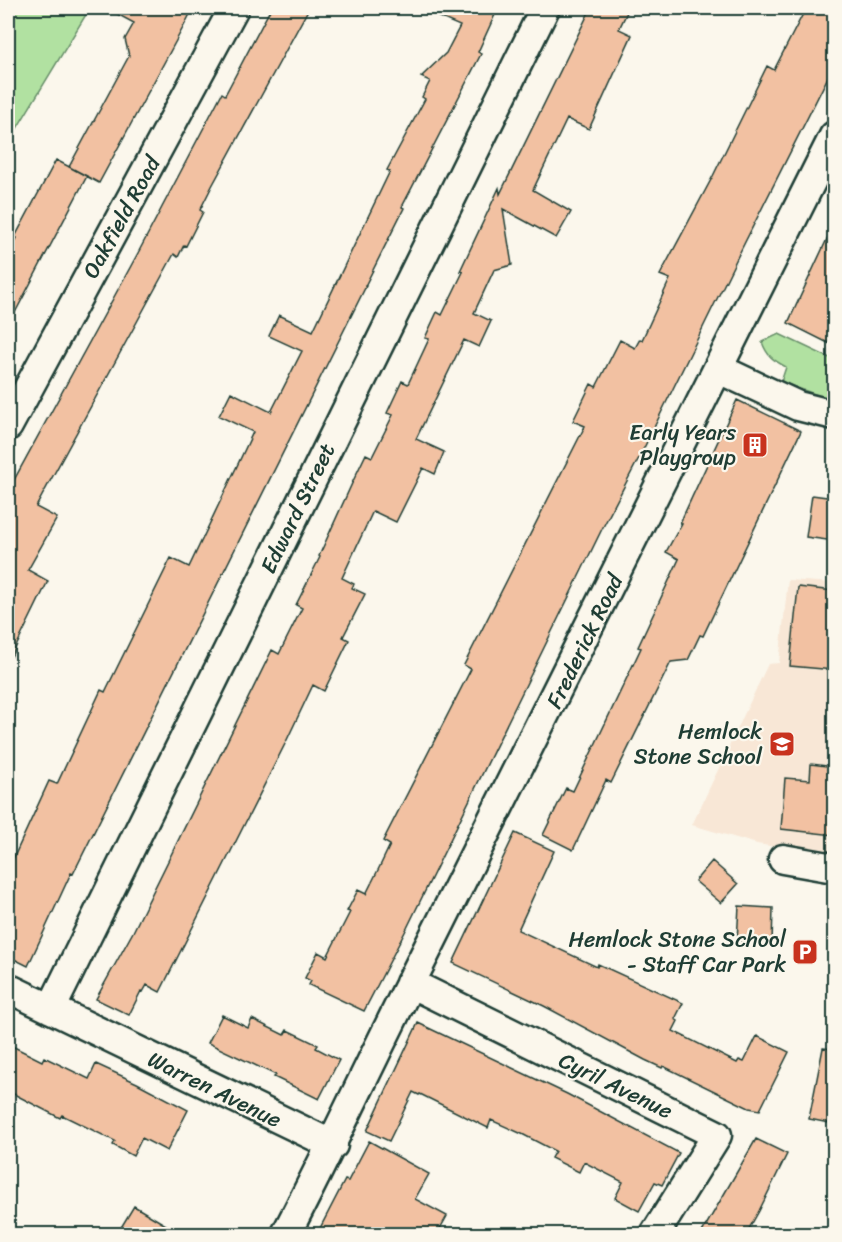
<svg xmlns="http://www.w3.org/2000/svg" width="842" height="1242" viewBox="0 0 842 1242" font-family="Sriracha,sans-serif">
<rect width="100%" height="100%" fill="#fbf7ec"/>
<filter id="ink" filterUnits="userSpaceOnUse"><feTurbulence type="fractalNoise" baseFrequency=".0167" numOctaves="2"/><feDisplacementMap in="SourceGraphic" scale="12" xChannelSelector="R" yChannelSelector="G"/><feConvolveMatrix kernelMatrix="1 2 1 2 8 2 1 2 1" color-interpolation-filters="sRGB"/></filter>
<g filter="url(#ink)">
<path fill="#f8e7d6" d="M788,580L834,583V856L757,844L692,825L768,664L779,663Z"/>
<path fill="#b1e1a1" stroke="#688f6a" stroke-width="1.5" d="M8,8H90L13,135L8,131Z
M779,334L834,360V401L781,382L786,367C773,360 767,356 762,342Z"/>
<path fill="#f2c1a2" stroke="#1f3d34" stroke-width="1.5" d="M106,8H193L185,24L99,183L69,167L129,56L125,39L134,23Z
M271,8H309L212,186L200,210L203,212L186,246L184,245L178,257L174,254L36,507L57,518L28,570L48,581L8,663V491L138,253L222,93L225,95Z
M418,8H498L478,52L481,54L402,207L404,208L365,286H366L73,874L71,873L28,966L8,956V870L49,781L57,784L101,690L105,692L171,558L189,567L228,485L253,432L219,416L231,392L271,412L302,351L269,336L279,315L313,331L390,171L387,170L425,99L422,97L430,81L421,77L446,53L460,26Z
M591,8H629L619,29L632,35L589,129L567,119L533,190L571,212L556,238L503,209L512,265L494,270L474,313L491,321L479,347L464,340L416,439L444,452L435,474L423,468L396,522L373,511L342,578L354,584L352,588L365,594L343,637L349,640L324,691L313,685L285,744L160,992L147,985L143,992L141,991L129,1015L96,999L133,932L272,650L279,654L302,608L296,605L320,557L319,556L354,479L366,454L372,457L393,415L387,413L402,381L408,384L429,339L425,338L437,312L442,315L463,272L460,271L499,188L500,194Z
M806,8H834V65L738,256L641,454L602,529L407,928L364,1011L309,985L311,981L305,978L318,952L327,957L350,912L347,911L358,890L366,894L380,866L390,845L383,841L471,669L464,665L585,426L573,421L591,384L596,387L620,340L635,348L640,339L642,340L670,279L660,275L713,176L767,66L774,70Z
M56,160L87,176L8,326V256L17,238L15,237Z
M834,224V346L788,323Z
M737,400L801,431L703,636L700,635L688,660L671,662L611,783L606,780L573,850L543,835L566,788L573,791L641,648L638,647L679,559L666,552L682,523H680Z
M812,495L834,498V541L806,537Z
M798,587L834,591V670L790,666Z
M811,764L834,767V835L781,829L785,778L810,780Z
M515,833L554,851L518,930L597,967L598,964L683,1003L675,1019L678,1021L673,1031L737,1063L739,1060L744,1062L757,1036L789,1052L760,1110L749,1108L663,1066L662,1068L645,1060L544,1006L453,963Z
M712,861L738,884L721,903L695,881Z
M739,906L773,908L772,943L737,941Z
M222,1015L248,1028L252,1019L284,1035L287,1030L318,1045L316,1048L339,1060L319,1099L274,1077L276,1075L208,1043Z
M418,1023L567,1094L679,1153L662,1185L655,1182L639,1211L615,1198L623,1182L584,1162L579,1172L551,1158L555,1151L522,1134L491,1120L488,1128L420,1094L419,1095L413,1092L389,1141L367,1131Z
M8,1044L42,1061L44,1057L89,1079L96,1064L137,1083L188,1110L167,1151L142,1138L133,1156L113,1145L115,1141L62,1115L60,1118L8,1091Z
M823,1048L834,1049V1124L809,1119Z
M756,1139L787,1154L759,1211L746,1234H701Z
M369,1141L429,1174L415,1199L447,1216L437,1234H317L345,1180L348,1181Z
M134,1206L181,1234H117Z"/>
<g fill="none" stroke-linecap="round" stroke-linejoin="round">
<g stroke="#1f3d34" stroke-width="33">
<path id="minor" d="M719,369L798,406L834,415
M8,426L234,8
M783,859L834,868
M410,983L717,1135L655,1234
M8,988L333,1145
M51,1009L545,8
M286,1234C330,1150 369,1065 412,980C553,699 694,418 834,136"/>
</g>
<use href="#minor" stroke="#fbf7ec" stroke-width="28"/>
</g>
</g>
<defs>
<g id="building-square" transform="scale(1.35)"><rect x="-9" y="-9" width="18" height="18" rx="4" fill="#c8321e" stroke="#fbf7ec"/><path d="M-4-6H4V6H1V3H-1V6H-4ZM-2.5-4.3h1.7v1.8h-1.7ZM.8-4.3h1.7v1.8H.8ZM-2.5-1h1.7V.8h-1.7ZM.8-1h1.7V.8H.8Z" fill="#fff"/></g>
<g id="school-square" transform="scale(1.35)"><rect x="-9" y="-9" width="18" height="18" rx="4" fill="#c8321e" stroke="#fbf7ec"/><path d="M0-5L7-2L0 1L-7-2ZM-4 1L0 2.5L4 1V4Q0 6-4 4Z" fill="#fff"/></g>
<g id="parking-square" transform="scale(1.35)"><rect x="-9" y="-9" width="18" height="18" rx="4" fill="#c8321e" stroke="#fbf7ec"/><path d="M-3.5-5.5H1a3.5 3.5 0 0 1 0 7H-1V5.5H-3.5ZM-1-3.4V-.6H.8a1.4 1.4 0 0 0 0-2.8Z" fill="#fff"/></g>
</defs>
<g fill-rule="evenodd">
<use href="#building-square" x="755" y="445"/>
<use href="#school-square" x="782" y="744"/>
<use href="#parking-square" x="805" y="952"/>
</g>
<g text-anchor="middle" stroke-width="4.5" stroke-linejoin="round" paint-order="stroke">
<g font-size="22" fill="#1f3d34" stroke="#fbf7ec">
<text transform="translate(121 217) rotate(-61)" y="8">Oakfield Road</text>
<text transform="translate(297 508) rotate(-64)" y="8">Edward Street</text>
<text transform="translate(584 641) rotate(-64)" y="8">Frederick Road</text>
<text transform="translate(616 1085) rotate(26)" y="8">Cyril Avenue</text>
<text transform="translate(215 1089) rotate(26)" y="8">Warren Avenue</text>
</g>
<g font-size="22" fill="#1f3d34" stroke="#fbf7ec" text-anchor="end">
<text x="736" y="440">Early Years<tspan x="736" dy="25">Playgroup</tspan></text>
<text x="762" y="739">Hemlock<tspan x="762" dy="25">Stone School</tspan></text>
<text x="786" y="947">Hemlock Stone School<tspan x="786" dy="25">- Staff Car Park</tspan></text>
</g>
</g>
<rect width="842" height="1242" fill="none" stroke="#fbf7ec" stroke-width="30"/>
<rect x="15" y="15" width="812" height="1212" fill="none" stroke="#1f3d34" stroke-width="2" filter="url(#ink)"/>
</svg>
